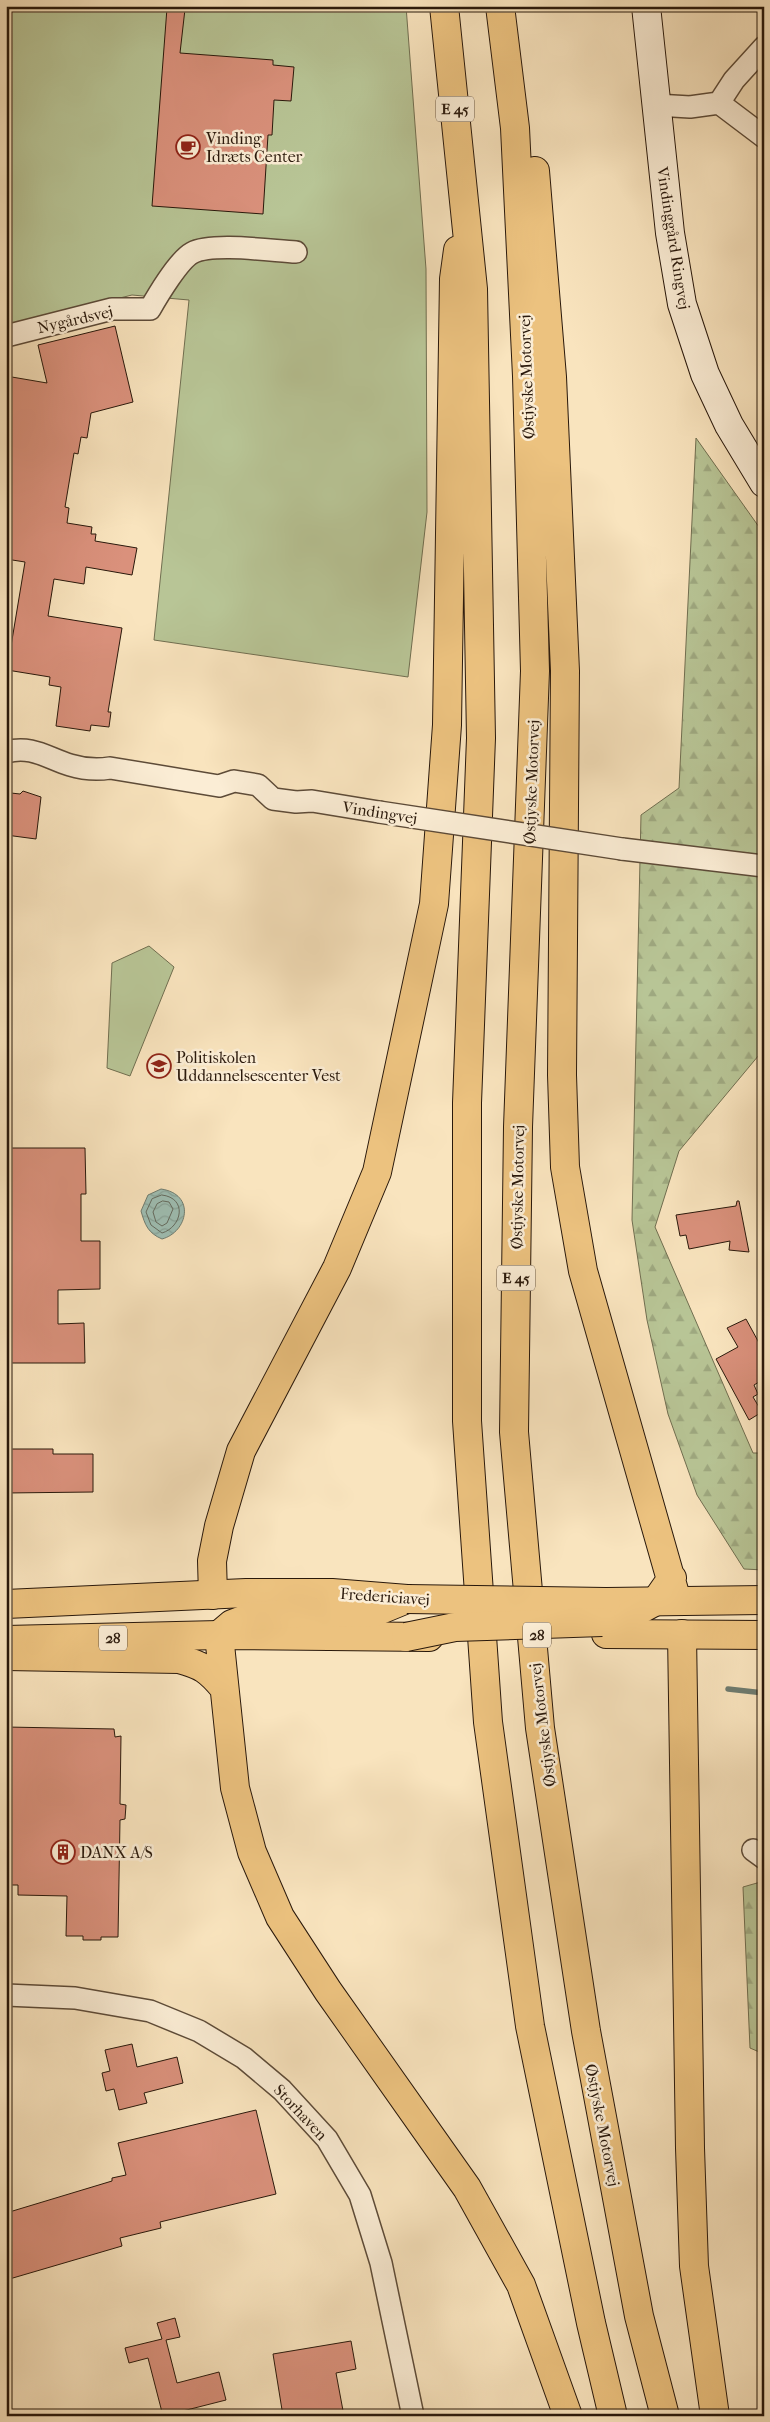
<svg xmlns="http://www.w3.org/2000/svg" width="770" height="2422" viewBox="0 0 770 2422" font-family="'IM FELL French Canon',serif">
<defs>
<pattern id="forest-firs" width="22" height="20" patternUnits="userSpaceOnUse" patternTransform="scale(1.25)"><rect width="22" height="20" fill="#b8c596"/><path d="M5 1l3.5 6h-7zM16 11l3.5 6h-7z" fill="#9ea880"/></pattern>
<pattern id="water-waves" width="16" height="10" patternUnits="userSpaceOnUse" patternTransform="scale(1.25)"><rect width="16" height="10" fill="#9ebeb3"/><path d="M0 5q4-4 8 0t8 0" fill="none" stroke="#88a399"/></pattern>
</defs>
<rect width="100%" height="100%" fill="#f9e4be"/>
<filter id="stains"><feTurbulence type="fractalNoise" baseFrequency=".004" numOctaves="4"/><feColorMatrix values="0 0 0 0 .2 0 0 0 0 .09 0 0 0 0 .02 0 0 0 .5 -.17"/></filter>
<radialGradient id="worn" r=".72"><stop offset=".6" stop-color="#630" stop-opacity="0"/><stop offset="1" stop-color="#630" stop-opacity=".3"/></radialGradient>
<path fill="url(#forest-firs)" stroke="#706e50" d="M696,438L764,534V1049L679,1151L655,1227L753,1453H764V1570L744,1569L697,1495L668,1414L647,1320L632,1220L641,815L679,788Z
M764,1881V2054L750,2048L743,1887Z"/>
<path fill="#b8c596" stroke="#706e50" d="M6,6H406L426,269L427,512L408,677L154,640L189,300L132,295L6,326Z
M149,946L174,967L130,1076L107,1068L112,963Z"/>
<path fill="url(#water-waves)" stroke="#6f7c70" d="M161,1189C196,1194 188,1232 162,1239C148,1233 145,1225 141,1211L148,1195Z"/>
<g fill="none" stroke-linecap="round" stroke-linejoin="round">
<path stroke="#646b5f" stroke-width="1" d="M162,1195C188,1198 182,1227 162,1233L151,1225L146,1212L152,1199Z
M163,1201L169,1202L173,1209L167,1223L162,1226L156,1222L153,1212L157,1204Z"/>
<path stroke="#6f7c70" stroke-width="5.5" d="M728,1689L764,1693"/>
</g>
<path fill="#da917c" stroke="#29180b" d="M167,8L185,9L180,53L273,60V65L294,67L291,101L274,100L272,135H268L263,214L152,206Z
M115,326L133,402L91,413L87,438L81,437L78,454L74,453L65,507L69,508L67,523L92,527L91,534H96L95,541L137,548L132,575L86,567L84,584L54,579L48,616L122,628L108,712H111L109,727L91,725L90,731L56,726L61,687L49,685L50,677L7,670L25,562L6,559V376L47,383L38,345Z
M23,791L41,797L36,839L6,835L11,793L20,794Z
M6,1148H85L86,1194H81V1241H100V1289L58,1290V1324L84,1323L85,1363H6Z
M737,1201H739L749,1252L729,1250L730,1241L689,1249L686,1235L680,1236L676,1215L736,1206Z
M746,1319L764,1352V1379L754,1385L758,1394L753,1397L762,1412L749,1420L716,1359L738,1347L727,1328Z
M6,1449H53V1454H93V1492L6,1493Z
M6,1727L114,1729L115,1737L121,1736L120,1804L126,1805L125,1819L120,1820L118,1937H101V1940H83V1936H66L67,1896L18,1895V1885H6Z
M132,2044L137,2067L177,2057L183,2083L144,2093L147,2103L119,2110L114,2089L106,2091L102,2073L110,2071L105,2050Z
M256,2110L276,2194L160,2222L161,2228L120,2238L122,2246L6,2280V2213L112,2181V2178L126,2175L118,2143Z
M175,2318L180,2337L166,2340L177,2383L219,2372L226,2400L163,2416L148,2358L129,2363L125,2348L162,2339L157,2323Z
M351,2341L356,2369L336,2373L344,2416H283L273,2354Z"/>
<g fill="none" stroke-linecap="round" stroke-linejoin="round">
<g stroke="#5d4b38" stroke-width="24">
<path id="street" d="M719,103L734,80L764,47
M656,105L690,107L719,103L764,137
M6,336L112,309H150C158,295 179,260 192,253C212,242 273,251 296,252
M6,752C32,745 47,758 70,765C83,769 97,770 110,768L219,786L234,781L258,785L273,799L296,802L312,801L379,812
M622,849L764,866
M753,1850L764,1858
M6,1995L75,1998L150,2011L199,2031L244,2058L282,2090L327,2139L360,2195L381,2263L413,2416"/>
</g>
<g stroke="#29180b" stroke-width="30">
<path id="secondary" d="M646,6L670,233L682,304L705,374L729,425L764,483"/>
</g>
<g stroke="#29180b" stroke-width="30">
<path id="primary" d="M606,1602L764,1600
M6,1604L246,1593H332L407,1599
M606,1634L764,1635
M6,1640L219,1635L429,1637"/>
</g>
<g stroke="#29180b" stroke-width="30">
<path id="highway" d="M444,6L473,289L481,738L467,1103V1421L488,1722L530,2026L591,2323L613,2416
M500,6L515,128L527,376L535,671L518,1127L514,1432L540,1728L586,2031L639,2316L665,2416
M535,171L552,377L565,671L562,1075L565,1167L583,1271L677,1601
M213,1595L212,1561L219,1526L241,1451L337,1268L377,1172L434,904L447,725L454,279L458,250
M407,1599L373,1613L313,1612L253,1616L232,1624L219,1635L235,1788L252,1852L280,1917L328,1991L467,2188L521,2285L568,2416
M602,1622L619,1621L656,1601L672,1578
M682,1634L690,2148L694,2266L715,2416
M6,1656L179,1659C202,1665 209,1670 224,1688"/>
</g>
<use href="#street" stroke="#fbedd5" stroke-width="21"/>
<use href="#secondary" stroke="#fbedd5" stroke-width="28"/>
<use href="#primary" stroke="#ecc27f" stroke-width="28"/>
<use href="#highway" stroke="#ecc27f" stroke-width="28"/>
<g stroke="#5d4b38" stroke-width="24" stroke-linecap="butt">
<path id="street-bridge" d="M379,812L622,849"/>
</g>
<g stroke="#29180b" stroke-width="30" stroke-linecap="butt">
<path id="primary-bridge" d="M407,1599L606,1602"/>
</g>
<g stroke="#29180b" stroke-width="30" stroke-linecap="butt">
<path id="highway-bridge" d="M406,1637L455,1627L602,1622"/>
</g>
<use href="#street-bridge" stroke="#fbedd5" stroke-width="21"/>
<use href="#primary-bridge" stroke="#ecc27f" stroke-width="28"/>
<use href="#highway-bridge" stroke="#ecc27f" stroke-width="28"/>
</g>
<defs>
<g id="cafe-ring" transform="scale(1.25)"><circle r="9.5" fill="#fbedd5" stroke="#8f2418" stroke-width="1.5"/><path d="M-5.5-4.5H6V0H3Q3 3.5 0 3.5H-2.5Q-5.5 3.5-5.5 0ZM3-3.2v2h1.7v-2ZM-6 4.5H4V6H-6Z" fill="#8f2418"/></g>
<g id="university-ring" transform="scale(1.25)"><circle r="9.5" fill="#fbedd5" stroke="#8f2418" stroke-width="1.5"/><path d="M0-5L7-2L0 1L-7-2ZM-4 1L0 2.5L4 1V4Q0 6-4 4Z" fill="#8f2418"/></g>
<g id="building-ring" transform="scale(1.25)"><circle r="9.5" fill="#fbedd5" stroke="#8f2418" stroke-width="1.5"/><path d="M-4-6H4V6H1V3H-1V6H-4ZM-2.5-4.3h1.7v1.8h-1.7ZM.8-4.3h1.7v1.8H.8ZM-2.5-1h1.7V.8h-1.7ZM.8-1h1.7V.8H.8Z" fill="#8f2418"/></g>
</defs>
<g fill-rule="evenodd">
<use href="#cafe-ring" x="188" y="147"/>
<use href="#university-ring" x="159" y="1066"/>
<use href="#building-ring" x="63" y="1852"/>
</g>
<g text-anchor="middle" stroke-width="5" stroke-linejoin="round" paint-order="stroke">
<g fill="#fbedd5" stroke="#685848" stroke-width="1">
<rect x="436" y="96.5" width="38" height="25" rx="4"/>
<rect x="497" y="1265.5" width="38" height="25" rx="4"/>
<rect x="523" y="1622.5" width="28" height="25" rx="4"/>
<rect x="99" y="1625.5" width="28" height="25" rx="4"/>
</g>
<g font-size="15" font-weight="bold" fill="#29180b">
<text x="455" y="114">E 45</text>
<text x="516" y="1283">E 45</text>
<text x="537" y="1640">28</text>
<text x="113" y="1643">28</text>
</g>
<g font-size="16" fill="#29180b" stroke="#fbedd5" text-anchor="start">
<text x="206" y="144">Vinding<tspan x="206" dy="18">Idræts Center</tspan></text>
<text x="176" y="1063">Politiskolen<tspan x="176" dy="18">Uddannelsescenter Vest</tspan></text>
<text x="80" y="1858">DANX A/S</text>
</g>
<g font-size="16" fill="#29180b" stroke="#fbedd5">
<text transform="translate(674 238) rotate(81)" y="6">Vindinggård Ringvej</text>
<text transform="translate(75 319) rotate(-13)" y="6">Nygårdsvej</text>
<text transform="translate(526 377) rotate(-92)" y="6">Østjyske Motorvej</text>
<text transform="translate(531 782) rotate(-88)" y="6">Østjyske Motorvej</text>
<text transform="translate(380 812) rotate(9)" y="6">Vindingvej</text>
<text transform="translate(517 1187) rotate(-89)" y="6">Østjyske Motorvej</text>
<text transform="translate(385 1596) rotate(4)" y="6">Fredericiavej</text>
<text transform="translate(542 1725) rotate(-97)" y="6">Østjyske Motorvej</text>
<text transform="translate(301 2112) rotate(47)" y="6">Storhaven</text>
<text transform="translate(603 2125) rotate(79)" y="6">Østjyske Motorvej</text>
</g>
</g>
<rect width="770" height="2422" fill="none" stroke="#f9e4be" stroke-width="25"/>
<rect x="8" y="8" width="755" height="2407" fill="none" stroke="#29180b" stroke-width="2.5"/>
<rect x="12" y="12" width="745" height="2397" fill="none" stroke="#29180b"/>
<rect width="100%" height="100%" filter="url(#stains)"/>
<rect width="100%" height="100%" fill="url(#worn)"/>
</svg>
